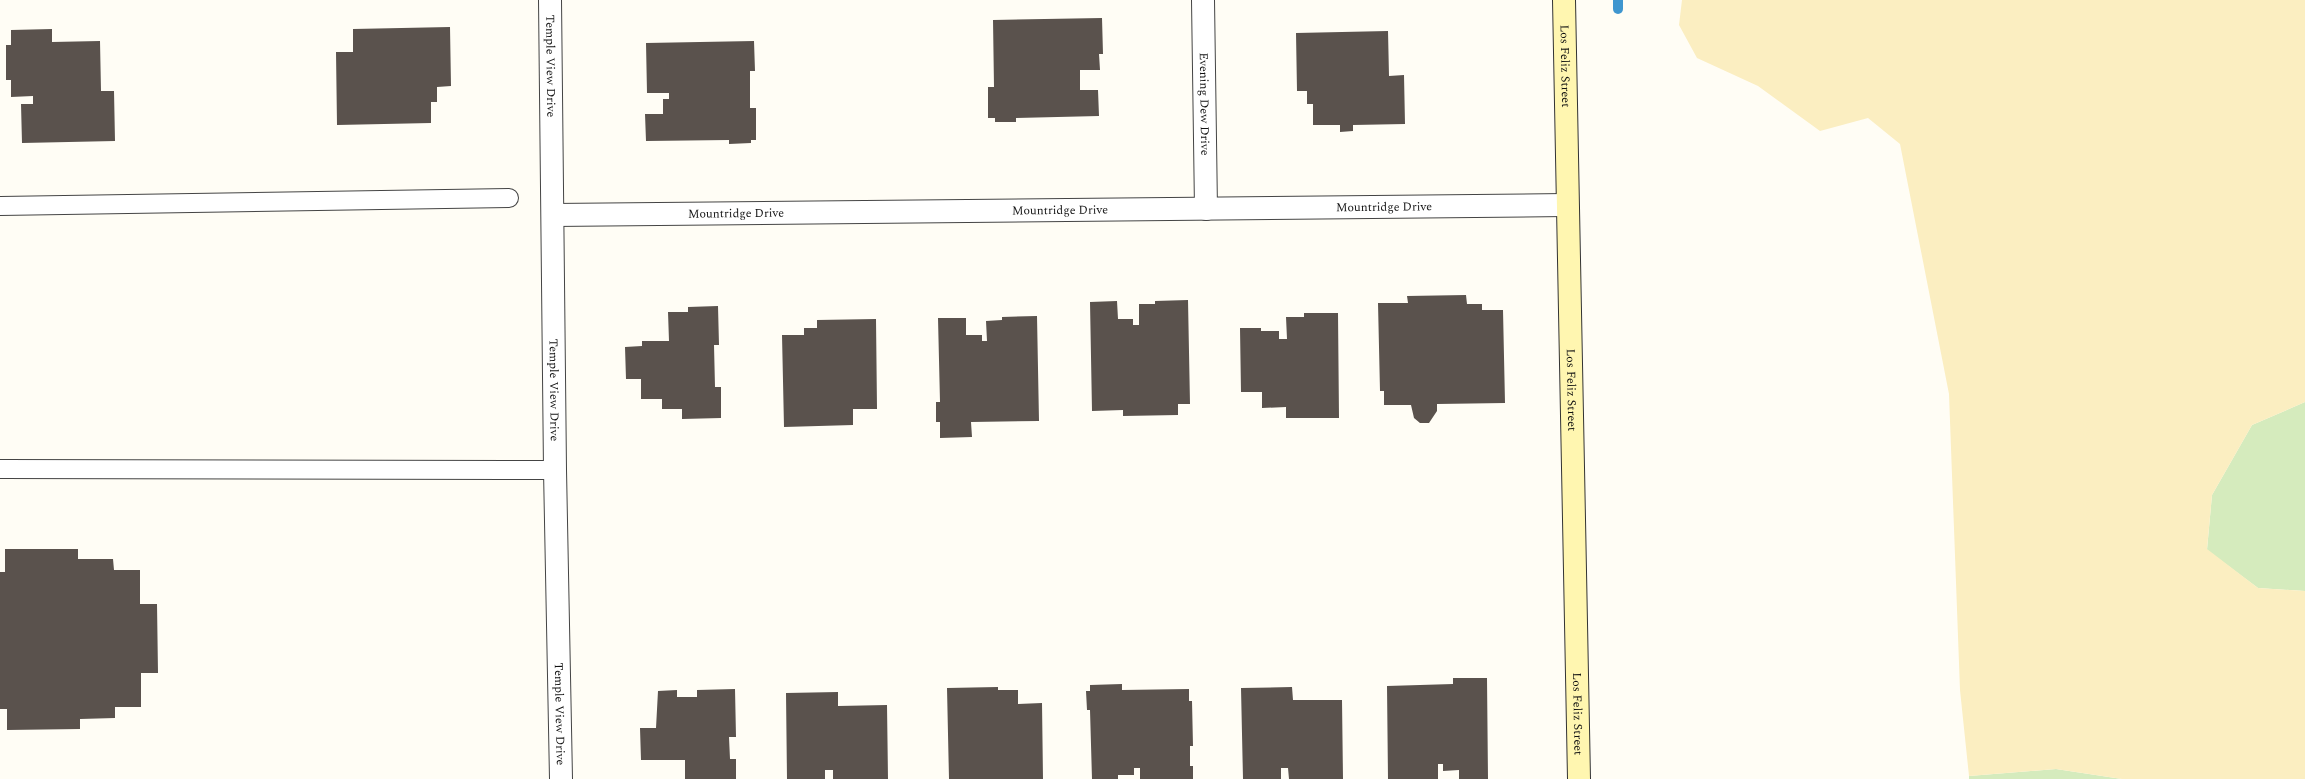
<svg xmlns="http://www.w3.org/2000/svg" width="2305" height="779" viewBox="0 0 2305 779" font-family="Spectral,serif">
<rect width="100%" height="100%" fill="#fffdf5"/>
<path fill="#d5ebbd" d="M2305,402V591L2258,588L2207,550L2212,495L2252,425Z
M2056,769L2122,779H1969V776Z"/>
<path fill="#fbeec1" d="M1682,0H2305V402L2252,425L2212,495L2207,549L2258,588L2305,591V779H2122L2056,769L1969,776L1960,690L1949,394L1900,144L1868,118L1820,131L1758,86L1697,58L1679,25Z"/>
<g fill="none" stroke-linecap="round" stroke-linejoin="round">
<path stroke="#3f96cf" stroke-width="10" d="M1618,9V0"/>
</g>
<path fill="#5a524d" d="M1102,18L1103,54H1099L1100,70H1080V90H1098L1099,116L1016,118V122H995V118H988V87H994L993,20Z
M450,27L451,86L437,87V102H431V123L337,125L336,52H353V29Z
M52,29V42L100,41L101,91H114L115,141L22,143L21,104H33V96L11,97V80H6V45H11V30Z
M1388,31L1389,76L1404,75L1405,124L1353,125V131L1340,132V125H1313V104H1307V91H1297L1296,33Z
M754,41L755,71H750V108H756V140H751V143L729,144V140L646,141L645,114H663V99H669V93H647L646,43Z
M1466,295L1467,304H1482V310H1503L1505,403L1437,404V411L1429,423H1420L1414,418L1411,405H1384V391H1380L1378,303H1408L1407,296Z
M1188,300L1190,404H1178V415L1123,416V410L1092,411L1090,302L1117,301L1118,319H1133V325H1139V304H1155V301Z
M718,306L719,345H714L715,387H721V418L682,419V409H662V399H641V379H626L625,347L642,346V341H669L668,312H688V307Z
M1304,313H1338L1339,418H1286V407L1262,408V392H1241L1240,328H1261V331H1279V339H1287L1286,317H1304Z
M1037,316L1039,421L971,422L972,437L940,438V422H936V402H940L938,318H966V335H982V341H987L986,321L1002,320V317Z
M876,319L877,409H853V425L784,427L782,335H804V328H817V320Z
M5,549H78V559H113L114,570H140V604H157L158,673H141V707H115V718L80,719V729L7,730V709H0V572H5Z
M1453,678H1487L1488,779H1459V770L1443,771V764H1438V779H1388L1387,686L1453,684Z
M1122,684V690L1189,689V701H1192L1193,746H1190V766H1193V779H1140V768H1134V775H1118V779H1092L1090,710H1087L1086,691H1090V685Z
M998,687V690H1018V704L1042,703L1043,779H949L947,688Z
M1292,687L1293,700H1342L1343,779H1289L1288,768H1281V779H1243L1241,688Z
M735,689L736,737H729L730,759H736V779H685V760H641L640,728H656L658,691L677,690V697H697V690Z
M838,692V706L887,705L888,779H833V770H825V779H787L786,693Z"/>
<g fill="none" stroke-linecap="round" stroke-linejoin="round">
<g stroke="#444" stroke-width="20">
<path id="lane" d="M0,206L509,198
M0,469L555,470"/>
</g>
<g stroke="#444" stroke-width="24">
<g id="street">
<path id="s1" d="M550,0L555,470L561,779"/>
<path id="s2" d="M1203,0L1206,209"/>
<path id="s3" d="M553,215L1566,205"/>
</g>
</g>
<g stroke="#333" stroke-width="24">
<g id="secondary">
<path id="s4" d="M1564,0L1579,779"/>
</g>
</g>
<use href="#lane" stroke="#fff" stroke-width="18"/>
<use href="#street" stroke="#fff" stroke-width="22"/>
<use href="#secondary" stroke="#fff6b0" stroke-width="22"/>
</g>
<g text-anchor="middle" stroke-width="4" stroke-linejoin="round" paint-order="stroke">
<g font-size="12" fill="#111" stroke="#fff">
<text dy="4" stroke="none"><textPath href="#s1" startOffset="66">Temple View Drive</textPath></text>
<text dy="4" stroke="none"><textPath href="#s4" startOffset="66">Los Feliz Street</textPath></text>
<text dy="4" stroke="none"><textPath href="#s2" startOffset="104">Evening Dew Drive</textPath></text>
<text dy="4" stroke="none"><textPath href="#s3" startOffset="831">Mountridge Drive</textPath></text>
<text dy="4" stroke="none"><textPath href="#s3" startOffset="507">Mountridge Drive</textPath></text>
<text dy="4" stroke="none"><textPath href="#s3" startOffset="183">Mountridge Drive</textPath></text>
<text dy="4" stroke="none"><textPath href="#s1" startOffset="390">Temple View Drive</textPath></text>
<text dy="4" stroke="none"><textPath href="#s4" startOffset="390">Los Feliz Street</textPath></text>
<text dy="4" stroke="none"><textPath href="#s1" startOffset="714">Temple View Drive</textPath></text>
<text dy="4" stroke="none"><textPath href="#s4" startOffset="714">Los Feliz Street</textPath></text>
</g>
</g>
</svg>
